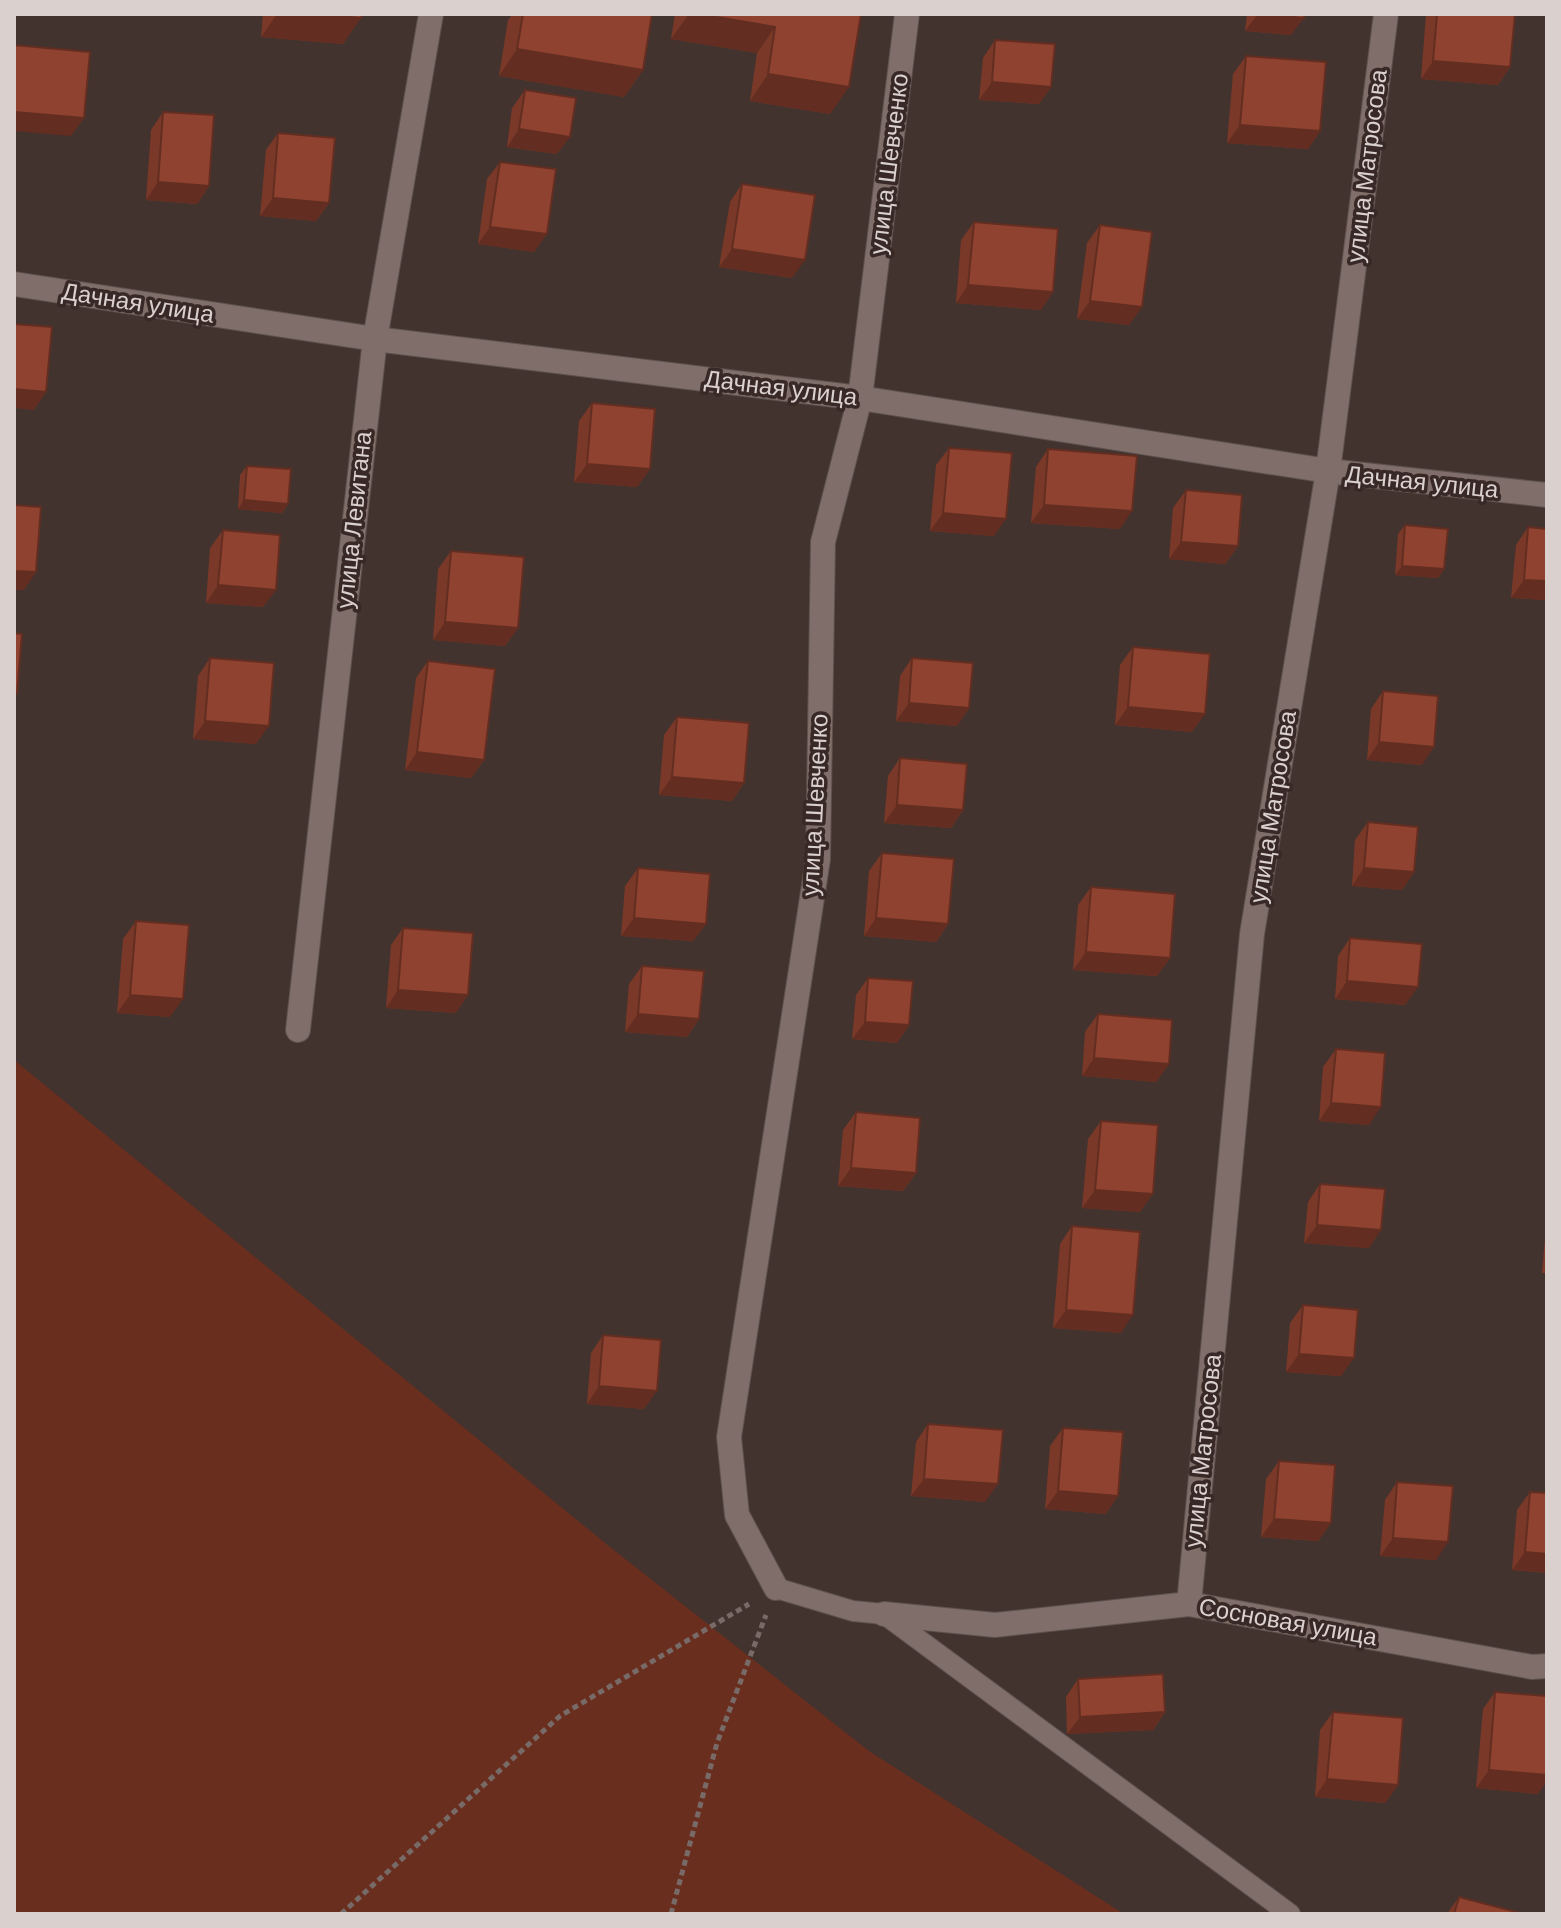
<svg xmlns="http://www.w3.org/2000/svg" width="1561" height="1928" viewBox="0 0 1561 1928" font-family="'DM Sans',sans-serif">
<rect width="100%" height="100%" fill="#42332f"/>
<path fill="#6a2e1f" d="M14,1060L610,1547L869,1751L1124,1914H14Z"/>
<g fill="none" stroke-linecap="round" stroke-linejoin="round">
<g stroke="#5d514e" stroke-width="22">
<path id="service" d="M776,1588L853,1611L884,1614L1290,1914"/>
</g>
<g stroke="#5d514e" stroke-width="26">
<path id="minor" d="M14,284L375,339L860,398L1328,471L1547,495
M298,1030L375,339L431,14
M776,1588L737,1515L729,1437L818,859L823,542L860,398L907,14
M1189,1604L1252,934L1328,471L1386,14
M884,1614L995,1625L1189,1604L1532,1667L1547,1666"/>
</g>
<path stroke="#786a67" stroke-width="5" stroke-dasharray="6 4" stroke-linecap="butt" d="M341,1914L560,1716L749,1604
M671,1914L717,1743L766,1615"/>
<use href="#service" stroke="#7f6e69" stroke-width="20"/>
<use href="#minor" stroke="#7f6e69" stroke-width="24"/>
</g>
<path fill="#7a3928" d="M263,14H362L343,44L261,37Z
M513,14H649L643,70L624,97L499,76L508,20Z
M675,14H861L830,114L750,101L757,53L671,39Z
M1247,14H1304L1291,35L1245,31Z
M1426,14H1515L1510,67L1498,85L1421,79Z
M995,40L1051,87L1039,104L979,100L983,58Z
M1246,56L1320,131L1308,149L1227,143L1233,74Z
M525,90L557,154L507,147L512,108Z
M163,112L209,186L197,204L146,200L151,130Z
M278,133L329,203L316,221L260,216L266,150Z
M500,162L534,252L478,244L487,179Z
M742,184L792,278L719,267L730,202Z
M974,222L1041,310L956,303L961,240Z
M1100,225L1129,325L1077,319L1087,243Z
M592,403L650,469L637,487L574,482L579,421Z
M949,448L994,536L930,531L936,465Z
M1048,449L1120,529L1031,523L1036,467Z
M247,466L288,504L282,513L238,509L240,475Z
M1186,490L1238,546L1225,564L1169,559L1173,508Z
M1405,525L1444,569L1438,578L1395,575L1398,534Z
M1528,527L1547,529V600L1511,598L1516,545Z
M223,530L263,607L206,603L210,548Z
M451,551L518,628L505,646L433,640L438,569Z
M1133,647L1192,732L1115,725L1120,665Z
M210,658L256,744L193,739L198,676Z
M912,658L969,708L957,726L896,721L900,676Z
M428,661L484,760L471,778L405,770L416,678Z
M1383,691L1422,765L1367,760L1371,709Z
M677,717L744,783L732,801L659,795L664,735Z
M900,758L963,810L951,828L884,823L888,776Z
M1368,822L1414,872L1402,890L1352,886L1355,840Z
M882,853L948,924L936,942L864,936L869,871Z
M638,868L706,924L693,941L621,936L625,886Z
M1091,887L1170,958L1157,976L1073,970L1078,905Z
M136,921L170,1017L117,1013L123,939Z
M403,928L456,1013L386,1008L391,945Z
M1350,938L1405,1005L1335,999L1338,956Z
M642,966L699,1019L687,1037L625,1032L629,984Z
M868,978L909,1025L897,1043L852,1039L856,995Z
M1098,1014L1169,1064L1156,1082L1082,1076L1085,1032Z
M1336,1049L1369,1125L1319,1121L1323,1067Z
M856,1112L916,1173L903,1191L838,1186L843,1130Z
M1101,1121L1140,1212L1082,1208L1088,1139Z
M1320,1184L1369,1248L1304,1243L1308,1202Z
M1547,1225V1273H1542L1546,1227Z
M1072,1226L1121,1333L1053,1328L1060,1244Z
M1303,1305L1341,1376L1286,1372L1290,1323Z
M603,1335L644,1409L587,1404L591,1353Z
M928,1424L985,1502L911,1496L916,1442Z
M1063,1428L1106,1514L1045,1509L1050,1446Z
M1279,1461L1331,1523L1318,1541L1261,1537L1266,1479Z
M1397,1482L1436,1560L1380,1556L1385,1500Z
M1530,1492L1547,1573L1512,1570L1517,1510Z
M1078,1679L1165,1712L1153,1730L1067,1734L1066,1697Z
M1495,1692L1538,1794L1476,1788L1483,1709Z
M1333,1712L1398,1785L1385,1803L1315,1797L1320,1730Z
M1459,1897L1524,1914H1447Z"/>
<path fill="#632e21" d="M277,14H319L361,18L343,44L261,37Z
M689,14H699L775,27L757,53L671,39Z
M1258,14L1304,18L1291,35L1245,31Z
M517,49L643,70L624,97L499,76Z
M1433,61L1510,67L1498,85L1421,79Z
M768,74L849,87L830,114L750,101Z
M992,82L1051,87L1039,104L979,100Z
M14,112L84,118L71,136L14,131Z
M1240,125L1320,131L1308,149L1227,143Z
M519,129L570,137L557,154L507,147Z
M158,182L209,186L197,204L146,200Z
M273,198L329,203L316,221L260,216Z
M490,227L547,234L534,252L478,244Z
M732,249L805,260L792,278L719,267Z
M968,285L1053,292L1041,310L956,303Z
M1090,301L1142,307L1129,325L1077,319Z
M14,389L46,392L34,410L14,408Z
M587,464L650,469L637,487L574,482Z
M244,500L288,504L282,513L238,509Z
M1044,505L1132,511L1120,529L1031,523Z
M943,513L1006,519L994,536L930,531Z
M1181,542L1238,546L1225,564L1169,559Z
M1402,566L1444,569L1438,578L1395,575Z
M14,571L36,572L24,590H14Z
M1524,580L1547,581V600L1511,598Z
M218,585L276,590L263,607L206,603Z
M445,622L518,628L505,646L433,640Z
M909,703L969,708L957,726L896,721Z
M1128,707L1205,714L1192,732L1115,725Z
M205,721L269,726L256,744L193,739Z
M1379,742L1434,747L1422,765L1367,760Z
M417,752L484,760L471,778L405,770Z
M672,777L744,783L732,801L659,795Z
M897,805L963,810L951,828L884,823Z
M1364,868L1414,872L1402,890L1352,886Z
M634,918L706,924L693,941L621,936Z
M876,918L948,924L936,942L864,936Z
M1086,952L1170,958L1157,976L1073,970Z
M1347,981L1418,987L1405,1005L1335,999Z
M398,990L468,995L456,1013L386,1008Z
M130,995L183,999L170,1017L117,1013Z
M638,1014L699,1019L687,1037L625,1032Z
M865,1022L909,1025L897,1043L852,1039Z
M1094,1058L1169,1064L1156,1082L1082,1076Z
M1331,1103L1381,1107L1369,1125L1319,1121Z
M851,1168L916,1173L903,1191L838,1186Z
M1095,1190L1153,1194L1140,1212L1082,1208Z
M1317,1225L1381,1230L1369,1248L1304,1243Z
M1066,1310L1133,1315L1121,1333L1053,1328Z
M1299,1354L1354,1358L1341,1376L1286,1372Z
M599,1386L657,1391L644,1409L587,1404Z
M924,1479L998,1484L985,1502L911,1496Z
M1058,1491L1118,1496L1106,1514L1045,1509Z
M1274,1519L1331,1523L1318,1541L1261,1537Z
M1393,1538L1448,1542L1436,1560L1380,1556Z
M1525,1552L1547,1554V1573L1512,1570Z
M1165,1712L1153,1730L1067,1734L1080,1717Z
M1489,1770L1547,1775V1781L1538,1794L1476,1788Z
M1327,1779L1398,1785L1385,1803L1315,1797Z"/>
<path fill="#8e422f" stroke="#632e21" stroke-width="2" d="M319,14H362L361,18Z
M523,14H652L643,70L517,49Z
M699,14H861L849,87L768,74L775,27Z
M1263,14H1304V18Z
M1437,14H1515L1510,67L1433,61Z
M995,40L1055,44L1051,87L992,82Z
M14,45L90,52L84,118L14,112Z
M1246,56L1326,62L1320,131L1240,125Z
M525,90L576,98L570,137L519,129Z
M163,112L214,115L209,186L158,182Z
M278,133L335,138L329,203L273,198Z
M500,162L556,169L547,234L490,227Z
M742,184L815,195L805,260L732,249Z
M974,222L1058,229L1053,292L968,285Z
M1100,225L1152,232L1142,307L1090,301Z
M14,324L52,327L46,392L14,389Z
M592,403L655,409L650,469L587,464Z
M949,448L1012,453L1006,519L943,513Z
M1048,449L1137,456L1132,511L1044,505Z
M247,466L291,469L288,504L244,500Z
M1186,490L1242,495L1238,546L1181,542Z
M14,505L41,507L36,572L14,571Z
M1405,525L1448,529L1444,569L1402,566Z
M1528,527L1547,529V581L1524,580Z
M223,530L280,535L276,590L218,585Z
M451,551L524,557L518,628L445,622Z
M14,633L22,634L17,694H14Z
M1133,647L1210,654L1205,714L1128,707Z
M210,658L274,663L269,726L205,721Z
M912,658L973,663L969,708L909,703Z
M428,661L495,669L484,760L417,752Z
M1383,691L1438,696L1434,747L1379,742Z
M677,717L749,723L744,783L672,777Z
M900,758L967,764L963,810L897,805Z
M1368,822L1418,827L1414,872L1364,868Z
M882,853L954,859L948,924L876,918Z
M638,868L710,874L706,924L634,918Z
M1091,887L1175,894L1170,958L1086,952Z
M136,921L189,925L183,999L130,995Z
M403,928L473,933L468,995L398,990Z
M1350,938L1422,944L1418,987L1347,981Z
M642,966L704,971L699,1019L638,1014Z
M868,978L913,981L909,1025L865,1022Z
M1098,1014L1172,1020L1169,1064L1094,1058Z
M1336,1049L1385,1053L1381,1107L1331,1103Z
M856,1112L920,1118L916,1173L851,1168Z
M1101,1121L1158,1125L1153,1194L1095,1190Z
M1320,1184L1385,1189L1381,1230L1317,1225Z
M1072,1226L1140,1232L1133,1315L1066,1310Z
M1303,1305L1358,1310L1354,1358L1299,1354Z
M603,1335L661,1340L657,1391L599,1386Z
M928,1424L1003,1430L998,1484L924,1479Z
M1063,1428L1123,1432L1118,1496L1058,1491Z
M1279,1461L1335,1465L1331,1523L1274,1519Z
M1397,1482L1453,1486L1448,1542L1393,1538Z
M1530,1492L1547,1493V1554L1525,1552Z
M1163,1674L1165,1712L1080,1717L1078,1679Z
M1495,1692L1547,1696V1775L1489,1770Z
M1333,1712L1403,1718L1398,1785L1327,1779Z
M1459,1897L1524,1914H1454Z"/>
<g text-anchor="middle" stroke-width="7" stroke-linejoin="round" paint-order="stroke">
<g font-size="24" fill="#dad0ce" stroke="#382926">
<text transform="translate(889 164) rotate(-83)" y="8">улица Шевченко</text>
<text transform="translate(1367 166) rotate(-83)" y="8">улица Матросова</text>
<text transform="translate(138 303) rotate(9)" y="8">Дачная улица</text>
<text transform="translate(781 388) rotate(7)" y="8">Дачная улица</text>
<text transform="translate(1422 482) rotate(6)" y="8">Дачная улица</text>
<text transform="translate(354 520) rotate(-84)" y="8">улица Левитана</text>
<text transform="translate(815 805) rotate(-87)" y="8">улица Шевченко</text>
<text transform="translate(1273 807) rotate(-81)" y="8">улица Матросова</text>
<text transform="translate(1203 1451) rotate(-84)" y="8">улица Матросова</text>
<text transform="translate(1288 1622) rotate(10)" y="8">Сосновая улица</text>
</g>
</g>
<rect width="1561" height="1928" fill="none" stroke="#dad0ce" stroke-width="32"/>
</svg>
